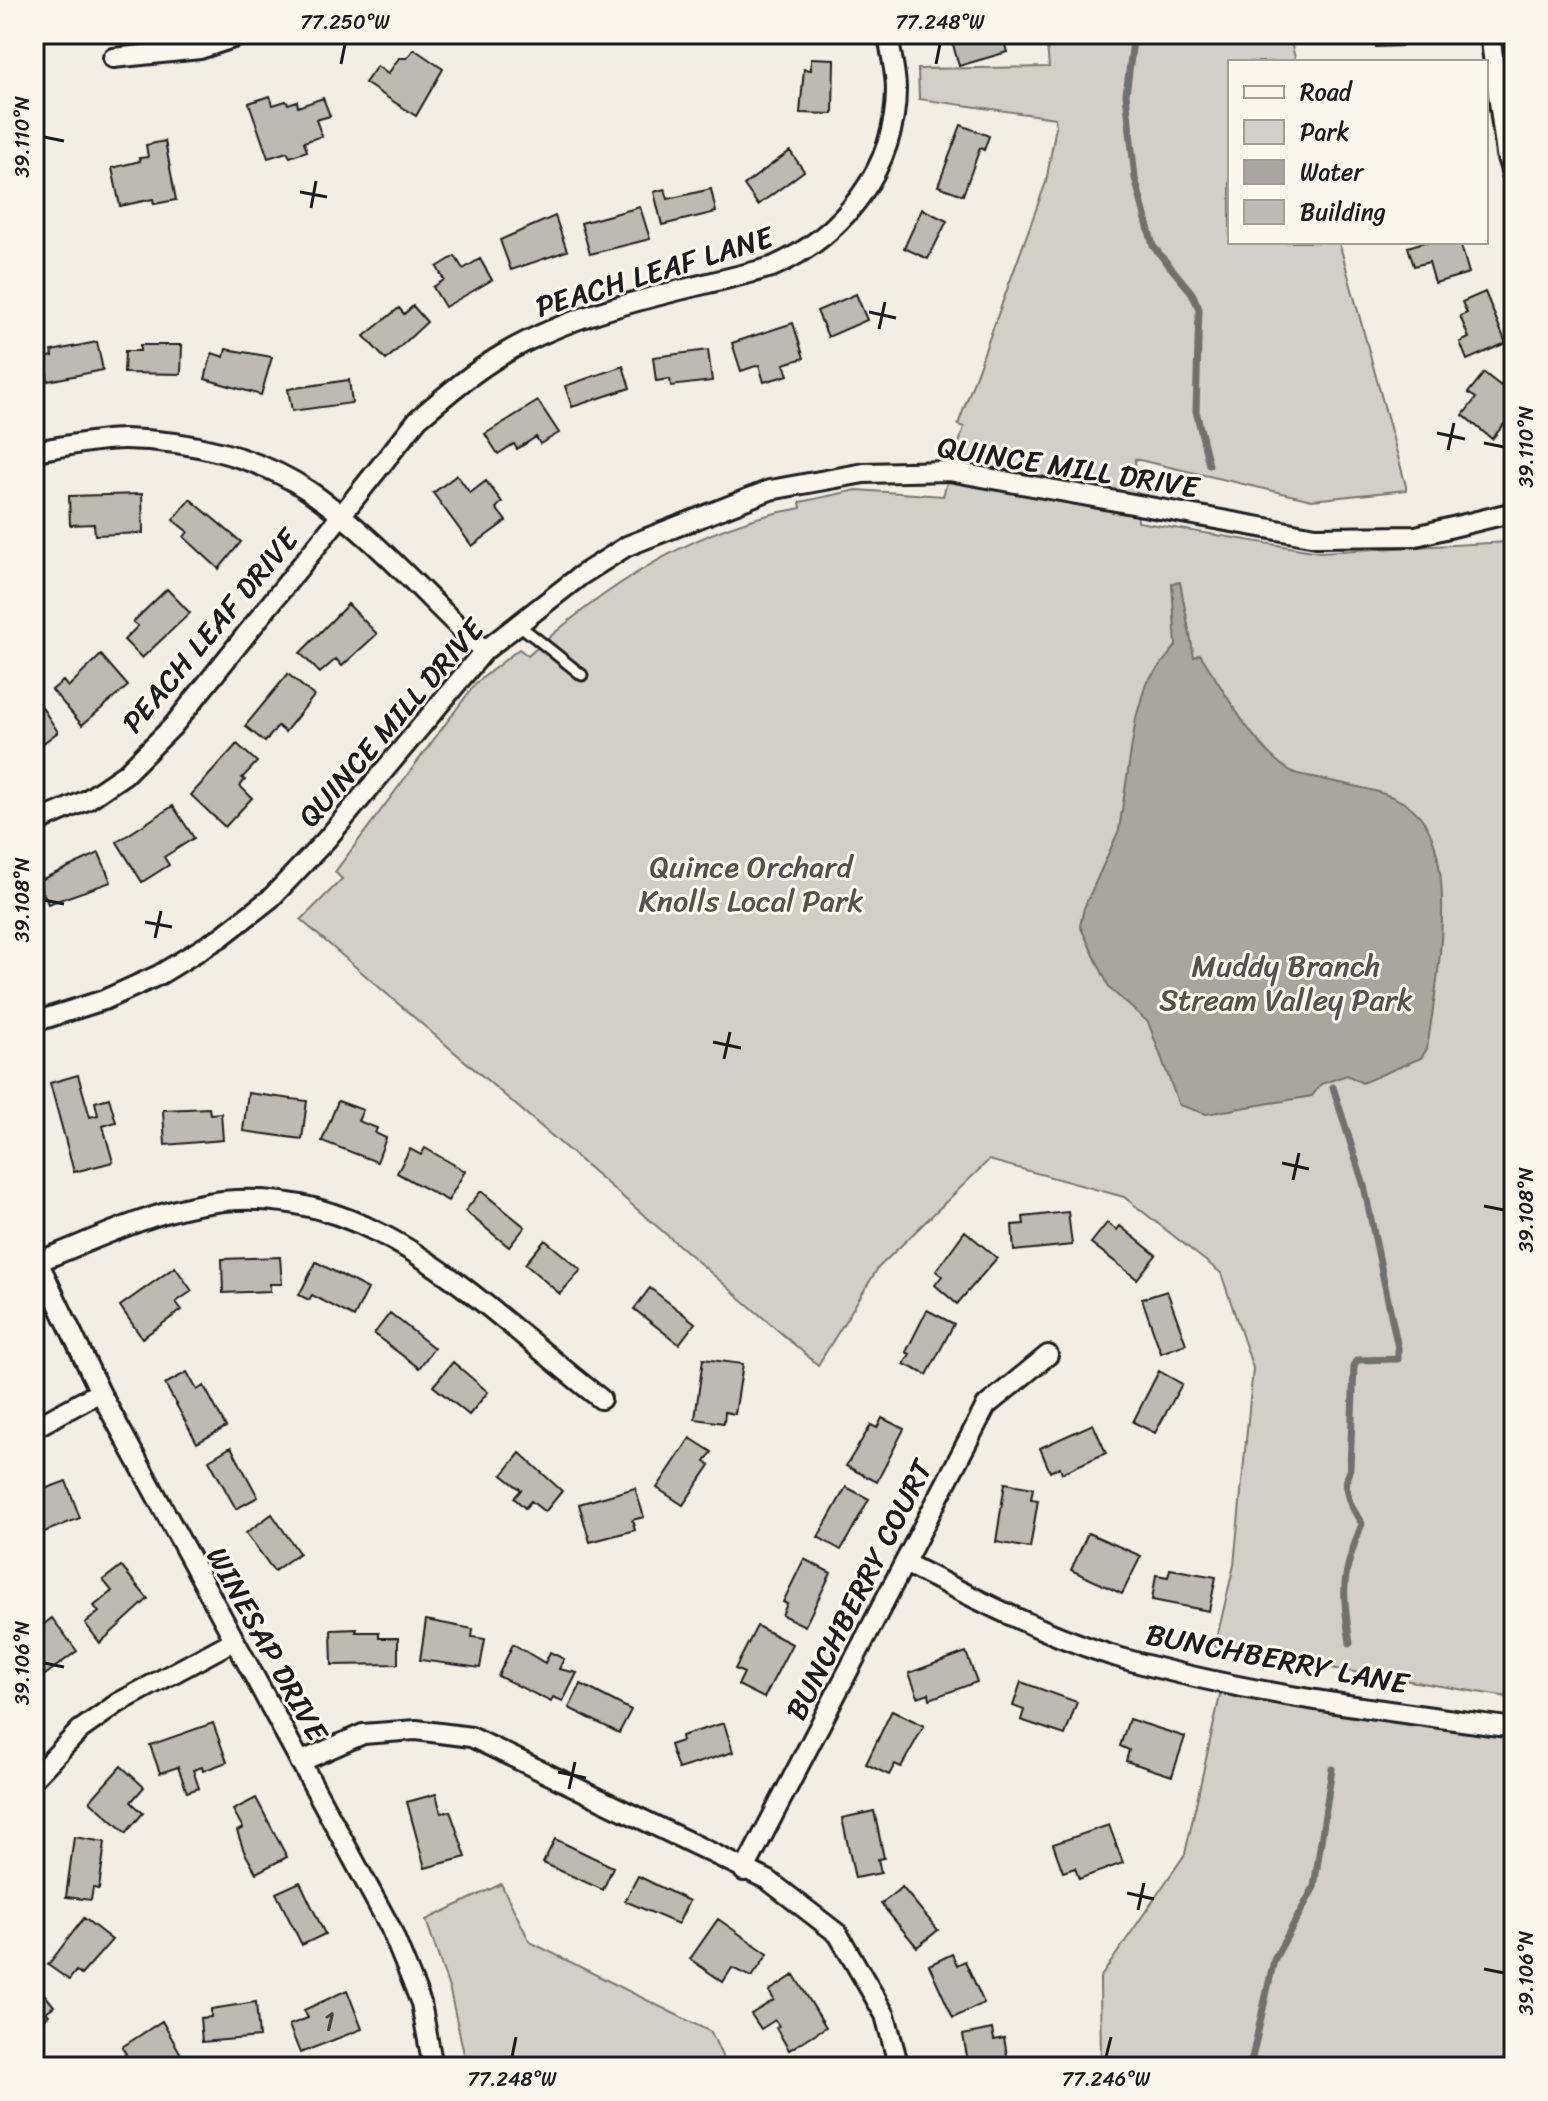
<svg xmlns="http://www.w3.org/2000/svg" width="1548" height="2101" viewBox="0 0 1548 2101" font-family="Sriracha,sans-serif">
<rect width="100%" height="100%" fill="#f2eee4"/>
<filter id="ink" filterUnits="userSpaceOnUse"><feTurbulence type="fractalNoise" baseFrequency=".0125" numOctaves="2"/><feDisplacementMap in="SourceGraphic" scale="16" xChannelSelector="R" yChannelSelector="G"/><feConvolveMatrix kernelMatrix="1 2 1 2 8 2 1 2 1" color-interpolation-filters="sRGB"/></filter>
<g filter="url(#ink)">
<path fill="#d2cfc6" stroke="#777671" stroke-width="2" d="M1046,34H1289L1296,62H1230V242H1339L1406,486V490L1312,500L1135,459L1138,522L1319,552L1509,542L1514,558V1698L1225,1651L1215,1646L1234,1565L1253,1368L1221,1273L1124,1197L989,1160L878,1268L818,1365L301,920L342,879L335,872L476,683L519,649L528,656C604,587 698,525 801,508L800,502L857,490L943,496L964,427L958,425L1046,182L1056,126L1055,118L919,99L918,69L1049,67Z
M1223,1682L1514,1732V2067H1101L1100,1978L1185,1854Z
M501,1884L530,1942L711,2032L727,2067H467L450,1991L426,1920Z"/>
<path fill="#a9a6a0" stroke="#716f6b" stroke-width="2" d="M1180,582L1194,657L1200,654C1223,688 1254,749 1289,770C1296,775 1309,776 1318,778C1346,785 1381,789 1406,804C1466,840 1435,992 1427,1049L1421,1058L1362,1083L1347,1075L1321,1084L1312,1096L1206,1114L1179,1105L1148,1022L1110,989L1080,926L1084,908L1119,830L1136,718L1146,683L1176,646L1172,583Z"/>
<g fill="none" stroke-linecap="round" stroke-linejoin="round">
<path stroke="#716f6b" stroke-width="7" d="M1134,34L1126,94L1135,178L1153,246L1192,293L1199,309L1196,411L1209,465
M1333,1087L1364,1186L1398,1348V1359L1357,1360L1354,1366L1350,1468C1341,1490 1350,1505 1362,1524C1341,1576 1342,1589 1350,1643
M1250,2067L1274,1960L1314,1887L1332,1769"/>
</g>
<path fill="#bdbab1" stroke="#1c1c1c" stroke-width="2" d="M950,34H1002L1007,52L959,66Z
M1375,34H1400L1401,46L1376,47Z
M414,49L443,69L416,116L365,83L377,66L388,74L399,58H407Z
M811,58L834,59L833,114L800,113L804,69L811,70Z
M270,96L273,105L286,101L288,104L297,101L298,107L323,98L330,116L316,120L322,136L304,142L307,151L290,157L287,152L268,158L249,103Z
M961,125L989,136L984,150L980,148L963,195L938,186Z
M165,141L176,200L154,204L153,199L120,206L112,168L140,161L139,158L148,157L146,145Z
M790,151L804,171L758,205L744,185Z
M665,189L668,199L711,189L716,212L662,225L654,192Z
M640,207L650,239L590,254L581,223Z
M922,209L947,221L928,259L904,248Z
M555,216L567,251L511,270L500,240Z
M1424,242H1460L1469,273L1435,283L1429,262L1414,266L1408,247Z
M455,256L463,269L480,259L492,280L445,307L433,287L444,280L437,267Z
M1485,292L1506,343L1467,360L1460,342L1469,338L1460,316L1467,313L1462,302Z
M856,294L867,320L828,337L817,311Z
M413,306L427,322L386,360L364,336L399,308L404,314Z
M793,323L804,358L784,364L788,375L764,382L759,365L741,371L732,343Z
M97,342L103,370L48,381L44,358L53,356L52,351Z
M140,345H182L181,374L124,373L125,351H140Z
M226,349L272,357L261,395L205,379L212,353L224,357Z
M708,350L712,381L671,386L670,379L656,381L653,357Z
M623,366L630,388L572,407L565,386Z
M1514,369V412L1492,439L1463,415L1476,398L1468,393L1484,373L1501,386Z
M349,380L352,403L292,411L288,389Z
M538,401L559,433L540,444L536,437L517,449L514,444L498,454L485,434Z
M457,475L470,493L486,481L502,502L496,508L506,521L472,546L433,493Z
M142,494L143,533L95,535L94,524L70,525L69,496Z
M190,499L241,542L219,569L184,537L188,532L173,520Z
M167,589L190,613L142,658L124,640L138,626L133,622Z
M348,604L377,634L342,666L336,659L320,673L300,653Z
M101,655L128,686L82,725L52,690L63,681L68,687Z
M288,674L314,696L285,732L278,726L265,742L245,726Z
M34,695L58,732L34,750Z
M237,744L257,762L242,778L245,780L240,786L252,798L225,827L191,795Z
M173,806L194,838L164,857L169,865L142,882L117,842Z
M99,853L111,882L48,904L38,881Z
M78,1075L90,1117L98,1115L95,1102L109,1098L116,1122L103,1126L113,1162L74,1172L50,1083Z
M248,1093L307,1101L302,1139L243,1131Z
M338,1101L363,1110L358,1121L377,1128L375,1133L386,1138L377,1162L322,1141Z
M209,1108L210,1114L221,1113L223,1140L165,1145L163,1110Z
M425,1148L465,1171L448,1201L397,1173L410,1149L421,1155Z
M481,1191L525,1227L509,1247L465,1211Z
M1068,1212L1072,1245L1014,1251L1012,1225L1024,1224L1023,1217Z
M1107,1223L1117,1230L1120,1226L1156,1255L1137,1279L1091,1243Z
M965,1231L997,1258L957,1304L935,1285L942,1276L936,1271Z
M545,1240L581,1270L560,1294L525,1264Z
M280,1257L282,1284H270V1291L223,1293L222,1259Z
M316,1262L368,1289L354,1317L312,1295L309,1300L299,1295Z
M175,1267L192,1291L176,1302L182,1310L142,1338L120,1306Z
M650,1288L695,1323L679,1344L634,1309Z
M1167,1291L1186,1344L1161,1353L1142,1299Z
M927,1310L954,1324L927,1375L904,1364L910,1354L906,1352Z
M390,1313L434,1348L419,1368L374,1334Z
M703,1359L743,1364L735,1414L725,1412L724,1423L695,1419Z
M453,1362L488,1392L469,1415L433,1386Z
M1159,1371L1182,1384L1155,1433L1133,1422Z
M187,1372L197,1390L204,1386L226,1427L197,1443L165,1384Z
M882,1418L904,1429L877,1482L846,1466L871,1425L877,1428Z
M1093,1424L1106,1453L1062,1473L1060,1467L1050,1472L1040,1448Z
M690,1438L712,1452L705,1462L710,1465L683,1505L657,1488Z
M231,1447L258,1497L236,1509L209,1460Z
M520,1453L562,1491L545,1512L531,1501L525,1508L514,1498L521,1490L502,1475Z
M66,1481L80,1518L34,1536V1493Z
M1005,1483L1033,1488L1031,1499L1038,1500L1030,1548L996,1542Z
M846,1487L869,1499L841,1550L818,1537Z
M635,1488L644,1517L632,1520L635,1530L590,1542L579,1504Z
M272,1514L299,1553L274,1571L246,1533Z
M1088,1533L1141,1556L1122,1594L1071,1570Z
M804,1559L831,1573L805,1626L782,1615L787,1604L783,1602Z
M121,1566L148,1599L100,1643L85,1623L99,1612L94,1606L112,1591L103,1580Z
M1170,1569L1216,1577L1209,1611L1152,1600L1156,1575L1168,1577Z
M52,1618L77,1651L34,1683V1632Z
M426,1620L473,1629L472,1637L485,1639L480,1668L420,1660Z
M757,1626L792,1644L764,1698L738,1685L744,1673L735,1669Z
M357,1629L356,1632H379V1638H398V1664L332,1665L331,1630Z
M513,1644L545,1663L550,1652L564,1659L559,1669L577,1673L563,1701L553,1697L551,1702L498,1676Z
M966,1652L977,1682L930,1699L929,1693L918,1697L909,1673Z
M1021,1682L1077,1702L1065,1735L1021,1720L1024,1710L1013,1706Z
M581,1684L631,1710L619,1733L569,1708Z
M892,1710L924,1726L901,1767L895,1764L889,1775L866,1764Z
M1129,1719L1185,1737L1172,1776L1126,1761L1129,1750L1120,1746Z
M213,1723L227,1762L203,1771L202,1767L193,1770L199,1788L187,1792L178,1767L160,1773L150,1745Z
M724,1723L733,1752L678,1769L670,1745L682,1741L681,1736Z
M121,1766L144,1787L131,1802L143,1813L126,1833L90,1801Z
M436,1794L441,1813L450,1811L466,1857L425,1868L407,1802Z
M256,1798L287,1857L256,1873L244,1851L237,1831L243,1828L233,1810Z
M874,1811L884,1858L878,1859L881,1873L855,1878L842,1818Z
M1109,1825L1123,1863L1079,1879L1075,1868L1063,1872L1053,1844Z
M74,1837L105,1842L99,1889L93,1888L91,1900L66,1897Z
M555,1839L613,1867L603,1890L543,1863Z
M638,1876L689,1901L678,1924L625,1901Z
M300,1882L325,1934L302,1945L276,1893Z
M902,1887L938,1930L917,1947L881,1904Z
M84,1918L112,1940L81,1975L76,1971L69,1980L48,1965Z
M718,1919L768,1954L752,1977L732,1968L723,1982L690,1959Z
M952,1954L957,1965L965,1961L984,2003L953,2018L929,1965Z
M794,1975L826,2027L789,2050L776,2028L779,2026L775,2020L761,2029L751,2014L774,2000L769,1991Z
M37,1985L54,2006L46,2012L49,2015L34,2027Z
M347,1990L362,2029L300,2053L289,2025L308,2018L304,2010Z
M256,2002L259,2037L202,2042L200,2018L211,2017V2009Z
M162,2021L182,2056L162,2067H120L116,2060L126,2054L122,2047Z
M992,2029L994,2040L1004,2038L1009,2067H969L963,2035Z"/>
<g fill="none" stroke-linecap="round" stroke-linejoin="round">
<g stroke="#1c1c1c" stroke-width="15">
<path id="service" d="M518,624L582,675"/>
</g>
<g stroke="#1c1c1c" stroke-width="24">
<path id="minor" d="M1490,34L1506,154L1514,180
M113,58L200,49L245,34
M34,451C63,447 95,439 124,439C186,440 258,456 309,491C372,534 428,599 484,651
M34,823L87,800L125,774L173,726L418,419C446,395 474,371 505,353C585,306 684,291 772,267C842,237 896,168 896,89C896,71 890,52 888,34
M34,1022L104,1000L159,975L221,937L271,898L326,840L484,651L580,576L627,546L770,490L864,473L949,471L1316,537L1416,536L1514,512
M34,1253L100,1392L390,1927L421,2003L433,2067
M37,1262C89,1242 142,1216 197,1205C365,1171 480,1306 601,1399
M34,1428L100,1392
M905,1563C974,1598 1046,1636 1121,1658C1249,1695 1382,1710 1514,1728
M300,1762L363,1734L416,1730L471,1737L768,1880L838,1934L885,2015L899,2067
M34,1778L80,1730L118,1703L233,1641
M744,1871L986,1406L1048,1355"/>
</g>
<use href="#service" stroke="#fbf7ec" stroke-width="9"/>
<use href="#minor" stroke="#fbf7ec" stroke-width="18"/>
</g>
</g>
<path fill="none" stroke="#1c1c1c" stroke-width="3" d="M341,64L345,44M936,64L940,44M44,137L64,141M300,192L327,197M311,208L316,181M869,312L896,318M879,329L885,302M1437,433L1465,439M1484,443L1504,447M1448,450L1454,423M44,900L64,904M145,922L172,927M155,938L161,911M713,1042L741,1048M724,1059L730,1032M1282,1163L1309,1169M1293,1180L1299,1153M1484,1206L1504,1210M44,1663L64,1667M558,1772L586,1778M569,1789L575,1762M1127,1893L1154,1899M1138,1910L1144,1883M1484,1969L1504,1973M512,2057L516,2037M1106,2057L1111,2037"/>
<g text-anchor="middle" stroke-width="6" stroke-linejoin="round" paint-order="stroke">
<g font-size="26" fill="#444441">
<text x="329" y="2030">1</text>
</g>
<g font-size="30" fill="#1c1c1c" stroke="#fbf7ec">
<text transform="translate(654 272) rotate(-17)" y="10">PEACH LEAF LANE</text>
<text transform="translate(1068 467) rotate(9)" y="10">QUINCE MILL DRIVE</text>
<text transform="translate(210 631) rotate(-50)" y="10">PEACH LEAF DRIVE</text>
<text transform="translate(391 723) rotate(-49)" y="10">QUINCE MILL DRIVE</text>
<text transform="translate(859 1590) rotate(-63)" y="10">BUNCHBERRY COURT</text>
<text transform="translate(267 1644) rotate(61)" y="10">WINESAP DRIVE</text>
<text transform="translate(1277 1659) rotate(11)" y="10">BUNCHBERRY LANE</text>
</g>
<g font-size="30" fill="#53524f" stroke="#fbf7ec">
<text x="751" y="877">Quince Orchard<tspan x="751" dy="34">Knolls Local Park</tspan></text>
<text x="1286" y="976">Muddy Branch<tspan x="1286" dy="34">Stream Valley Park</tspan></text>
</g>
</g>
<rect width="1548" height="2101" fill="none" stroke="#fbf7ec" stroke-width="88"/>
<rect x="1228" y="60" width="260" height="184" fill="#fbf7ec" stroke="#a29f99" stroke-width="2"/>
<rect x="1244" y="86" width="40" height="12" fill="#fbf7ec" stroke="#a29f99" stroke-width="2"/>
<text x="1300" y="100" font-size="24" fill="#1c1c1c">Road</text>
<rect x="1244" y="120" width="40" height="24" fill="#d2cfc6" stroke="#a29f99" stroke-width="2"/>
<text x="1300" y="140" font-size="24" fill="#1c1c1c">Park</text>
<rect x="1244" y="160" width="40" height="24" fill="#a9a6a0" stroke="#a29f99" stroke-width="2"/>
<text x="1300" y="180" font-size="24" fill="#1c1c1c">Water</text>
<rect x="1244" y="200" width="40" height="24" fill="#bdbab1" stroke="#a29f99" stroke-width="2"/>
<text x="1300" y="220" font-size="24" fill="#1c1c1c">Building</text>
<rect x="44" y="44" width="1460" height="2013" fill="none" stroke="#1c1c1c" stroke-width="3"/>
<g font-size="20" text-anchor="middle" fill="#1c1c1c">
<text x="345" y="29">77.250°W</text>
<text x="940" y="29">77.248°W</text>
<text transform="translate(22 137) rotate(-90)" y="7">39.110°N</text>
<text transform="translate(1526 447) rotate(-90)" y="7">39.110°N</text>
<text transform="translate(22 900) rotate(-90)" y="7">39.108°N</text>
<text transform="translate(1526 1210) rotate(-90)" y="7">39.108°N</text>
<text transform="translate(22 1663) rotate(-90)" y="7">39.106°N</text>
<text transform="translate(1526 1973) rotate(-90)" y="7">39.106°N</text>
<text x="512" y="2086">77.248°W</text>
<text x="1106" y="2086">77.246°W</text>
</g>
</svg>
